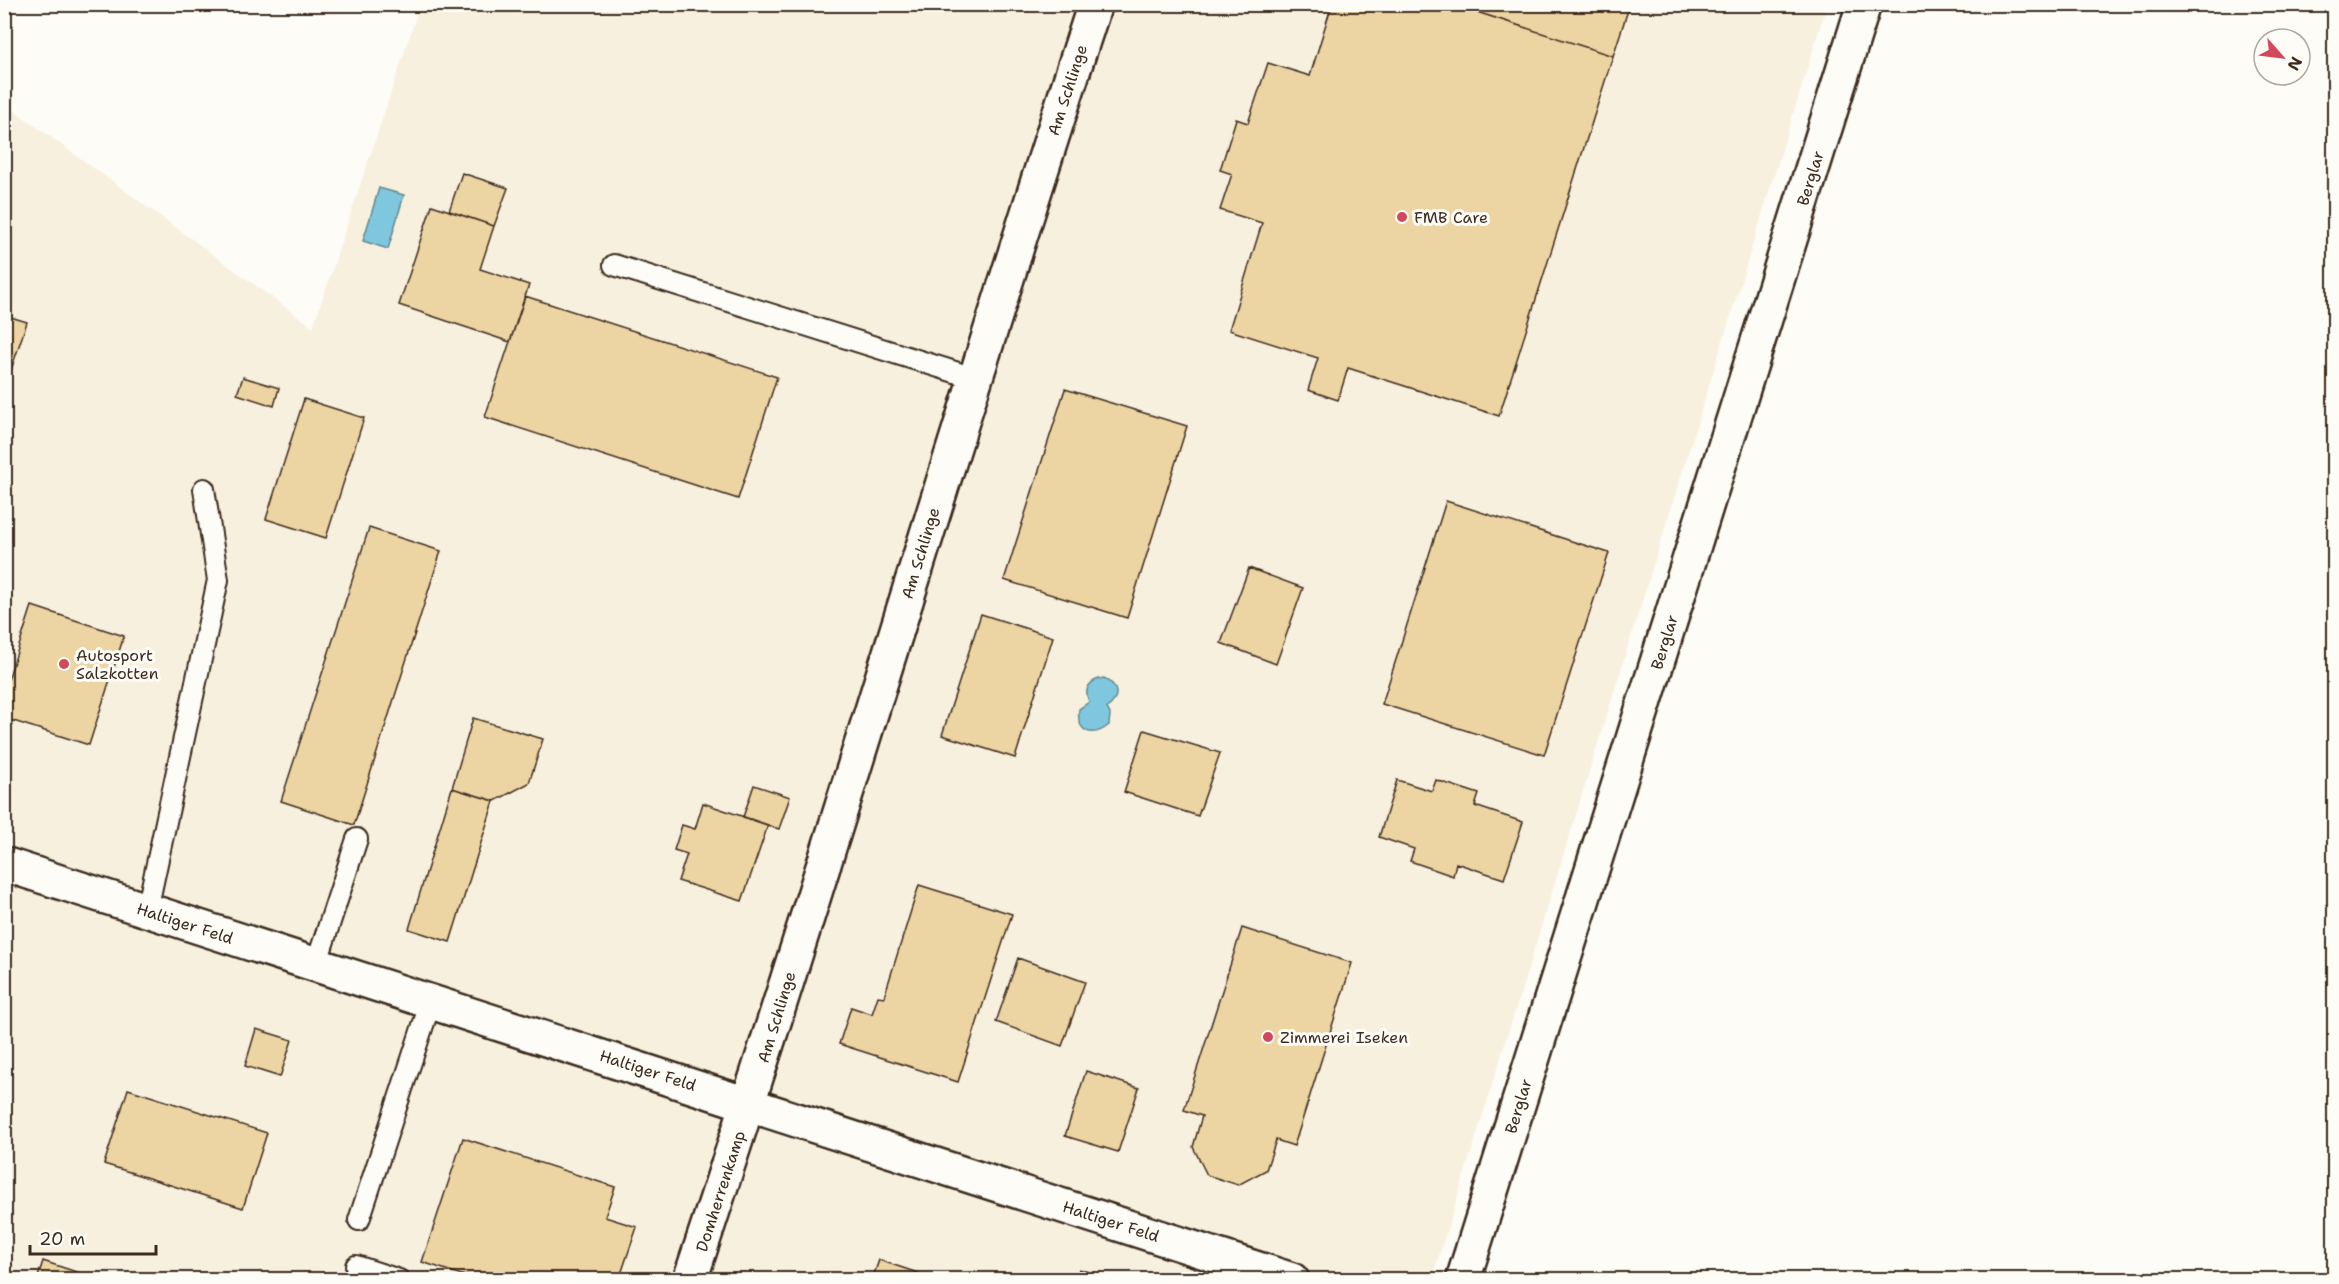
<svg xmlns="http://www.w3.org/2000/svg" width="2339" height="1284" viewBox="0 0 2339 1284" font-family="'Shantell Sans',sans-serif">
<rect width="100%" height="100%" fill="#fdfcf7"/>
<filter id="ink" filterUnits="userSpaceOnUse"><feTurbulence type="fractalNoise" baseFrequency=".0167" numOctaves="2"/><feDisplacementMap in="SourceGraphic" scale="12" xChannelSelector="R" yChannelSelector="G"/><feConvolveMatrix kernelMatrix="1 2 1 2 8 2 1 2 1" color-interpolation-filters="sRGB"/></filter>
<g filter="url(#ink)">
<path fill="#f8f0de" d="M420,5H1827L1432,1279H5L4,103L313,327Z"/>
<path fill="#7ec7de" stroke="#638891" stroke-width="1.5" d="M379,188L404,195L388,249L363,241Z
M1104,678C1119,686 1120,698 1107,708L1110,714L1109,725C1092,739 1076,732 1079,709L1089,702C1083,688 1090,680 1104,678Z"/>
<path fill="#edd4a3" stroke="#3b2a1e" stroke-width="1.5" d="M1332,4H1452L1613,56L1499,416L1348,368L1338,400L1308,390L1318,358L1229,330L1262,223L1220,210L1232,174L1220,170L1236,119L1248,123L1268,63L1310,76Z
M1452,4H1630L1613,56Z
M462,173L508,188L494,226L449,211Z
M432,205L494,226L480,269L529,285L510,342L399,305Z
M525,296L777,377L738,499L485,417Z
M4,315L27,322L4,391Z
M243,377L279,388L274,406L237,394Z
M1065,389L1187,426L1127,618L1004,580Z
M304,399L364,418L326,538L266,519Z
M1446,501L1609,553L1544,755L1382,704Z
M369,528L441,551L354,825L281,801Z
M1249,568L1303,588L1276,664L1221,643Z
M32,606L124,636L89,745L4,718V692Z
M981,614L1053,637L1015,758L942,735Z
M473,718L543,739L529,783L495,801L452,788Z
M1144,730L1220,753L1198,816L1124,792Z
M1397,780L1432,791L1436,780L1479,794L1475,806L1523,822L1504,879L1456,863L1453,876L1410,861L1414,849L1379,837Z
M754,785L790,797L779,829L743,817Z
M452,788L494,801L450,942L409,929Z
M703,803L768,825L742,901L678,881L687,854L674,850L682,825L695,829Z
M919,885L1012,914L958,1082L839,1044L851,1007L872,1014L878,996L884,997Z
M1242,928L1352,963L1294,1146L1276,1140L1266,1170L1238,1185L1207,1175L1193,1147L1202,1116L1184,1110Z
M1018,958L1085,982L1062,1046L996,1022Z
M256,1029L292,1040L280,1077L245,1066Z
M1086,1071L1139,1088L1118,1152L1065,1136Z
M128,1089L267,1133L243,1208L104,1164Z
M463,1138L615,1187L605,1217L637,1227L619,1280H477L422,1262Z
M879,1260L939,1280H872Z
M43,1261L101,1280H37Z
M1079,1269L1112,1280H1076Z"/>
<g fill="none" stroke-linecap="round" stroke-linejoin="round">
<g stroke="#3b2a1e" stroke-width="24">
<path id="lane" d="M614,265L974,378
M147,910L218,580L204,489
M316,965L357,839
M359,1220L431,1001
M356,1266L399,1280"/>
</g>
<g stroke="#3b2a1e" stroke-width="38">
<path id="street" d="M4,864L1292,1280
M690,1280C831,856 956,428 1095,4
M1463,1280L1864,4"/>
</g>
<use href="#lane" stroke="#fdfcf7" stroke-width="20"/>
<use href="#street" stroke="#fdfcf7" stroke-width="33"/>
</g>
</g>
<g fill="#d1495b" stroke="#fdfcf7" stroke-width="2">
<circle cx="1402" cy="217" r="6"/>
<circle cx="64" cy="664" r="6"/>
<circle cx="1268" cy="1037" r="6"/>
</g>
<g text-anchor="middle" stroke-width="6" stroke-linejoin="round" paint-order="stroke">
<g font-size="16" fill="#3b2a1e" stroke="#fdfcf7">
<text transform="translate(1067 90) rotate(-72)" y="6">Am Schlinge</text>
<text transform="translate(1810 178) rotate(-73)" y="6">Berglar</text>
<text transform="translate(920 553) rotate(-73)" y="6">Am Schlinge</text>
<text transform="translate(1664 642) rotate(-73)" y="6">Berglar</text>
<text transform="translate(185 923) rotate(18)" y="6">Haltiger Feld</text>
<text transform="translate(776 1017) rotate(-73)" y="6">Am Schlinge</text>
<text transform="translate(648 1070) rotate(18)" y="6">Haltiger Feld</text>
<text transform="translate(1518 1106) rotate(-73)" y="6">Berglar</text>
<text transform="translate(720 1191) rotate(-72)" y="6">Domherrenkamp</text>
<text transform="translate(1111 1221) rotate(18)" y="6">Haltiger Feld</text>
</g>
<g font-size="16" fill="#3b2a1e" stroke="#fdfcf7" text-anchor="start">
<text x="1414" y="223">FMB Care</text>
<text x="76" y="661">Autosport<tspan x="76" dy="18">Salzkotten</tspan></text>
<text x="1280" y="1043">Zimmerei Iseken</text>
</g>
</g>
<rect width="2339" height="1284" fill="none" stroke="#fdfcf7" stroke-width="24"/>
<rect x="12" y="12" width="2315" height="1260" fill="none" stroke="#3b2a1e" stroke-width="2" filter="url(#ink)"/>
<g transform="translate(2282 57) rotate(118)"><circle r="28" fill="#fdfcf7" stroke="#afa8a0" stroke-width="1.5"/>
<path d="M0-4.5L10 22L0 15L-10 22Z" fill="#d1495b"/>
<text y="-9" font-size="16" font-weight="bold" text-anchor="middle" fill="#3b2a1e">N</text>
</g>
<path d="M30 1245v9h126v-9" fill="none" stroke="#3b2a1e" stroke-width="3"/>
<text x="39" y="1245" font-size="18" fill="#3b2a1e" stroke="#fdfcf7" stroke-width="4.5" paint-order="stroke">20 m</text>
</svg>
